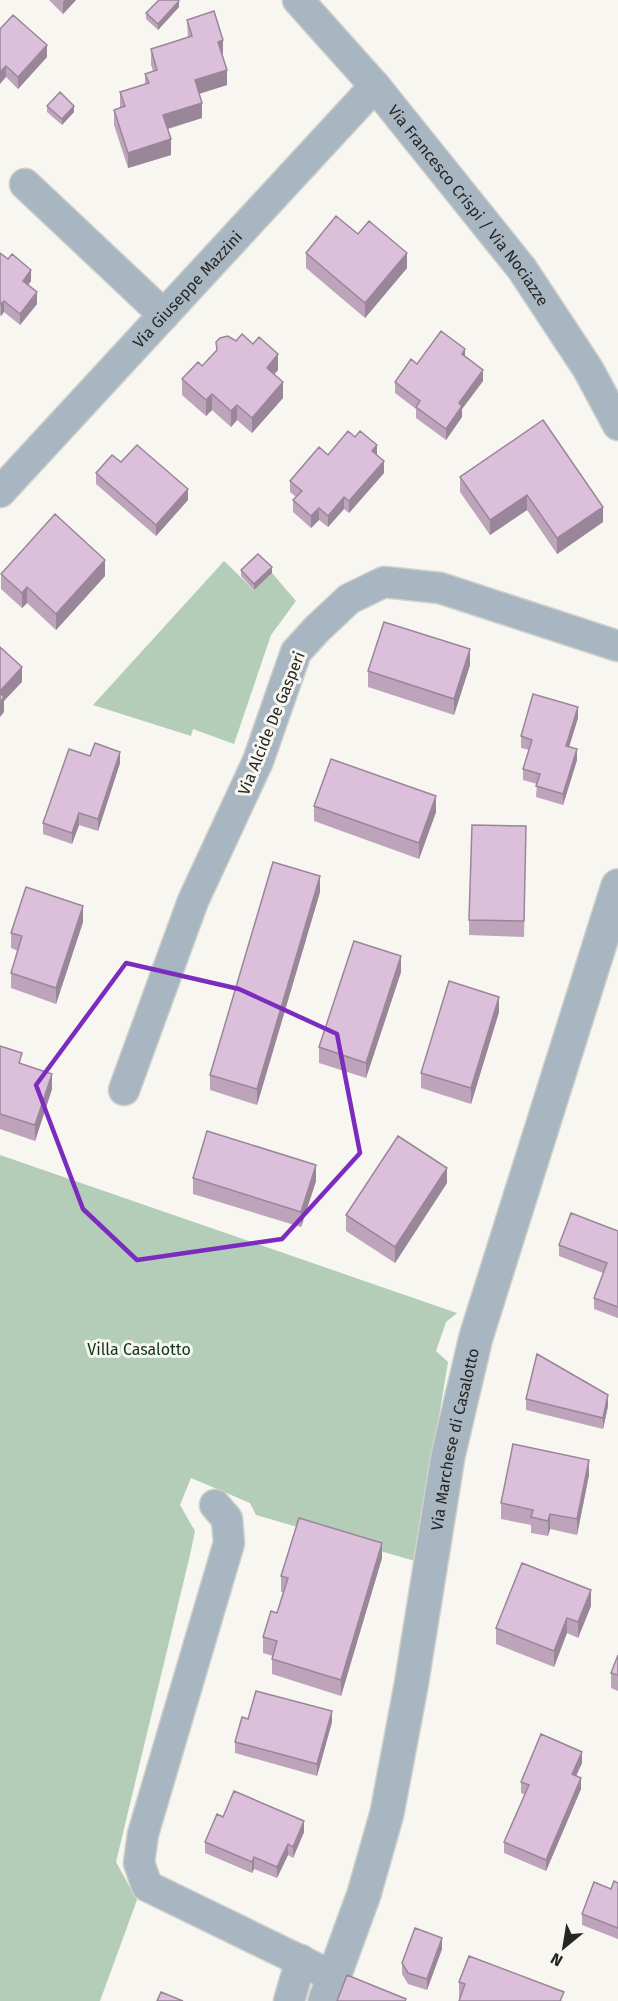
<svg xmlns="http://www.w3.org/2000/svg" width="618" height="2001" viewBox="0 0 618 2001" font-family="'Fira Sans',sans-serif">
<rect width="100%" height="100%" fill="#f7f6f0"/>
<path fill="#b4cdb9" d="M224,561L254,590L272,573L296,601L271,635L234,744L193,729L191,736L93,705Z
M0,1155L457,1313L446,1322L436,1351L448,1362L415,1561L256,1515L250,1503L191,1478L180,1505L195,1531L190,1555L116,1862L137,1900L100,2001H0Z"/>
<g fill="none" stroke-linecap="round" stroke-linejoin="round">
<g stroke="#d1d0cb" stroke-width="33">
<g id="minor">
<path id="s1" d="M298,0L375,86L522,269L588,369L618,425"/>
<path d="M25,184L164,315"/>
<path id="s2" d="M0,492L375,86"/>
<path d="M124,1090L193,901L258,761L296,652L317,629L349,599L384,582L440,588L618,646"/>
<path d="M215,1505L227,1519L229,1543L143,1834L139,1863L147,1886L334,1977"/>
<path d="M289,2001L301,1960"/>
</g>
</g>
<g stroke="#d1d0cb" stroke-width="36">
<g id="tertiary">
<path id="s3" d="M325,2001L364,1894L387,1813L411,1686L448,1456L476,1337L618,886"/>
</g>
</g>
<use href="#minor" stroke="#a8b6c1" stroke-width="30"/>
<use href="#tertiary" stroke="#a8b6c1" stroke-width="33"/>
</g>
<path fill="#bda4bb" d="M49,0H76L63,14Z
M179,7L158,30L146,19V13Z
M187,20L223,55L222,56L227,85L199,94L202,118L168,129L171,155L128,168L114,125V110L120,108V92L145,84V74L153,71L151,65V49L188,38Z
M0,29L47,57L18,89L6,77Z
M47,106L74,112L62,125L47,112Z
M358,234L407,268L365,318L306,268V253Z
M0,253L31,281L28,285L37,304L20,325L4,312L1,316L0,315Z
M465,357L483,381L462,409V417L446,440L416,418V409L395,393V382Z
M202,366L278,370L274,374L283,398L252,433L237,420L231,427L212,410L206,416L182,395V379Z
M543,420L603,522L557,554L527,510L490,535L460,492V477Z
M328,455H377L384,473L349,513L344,509L328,527L319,520L311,528L293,512V500L296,497L290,492V481Z
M96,473L188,500L156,536L96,484Z
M241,570L272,573L254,590L241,576Z
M1,574L105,576L56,630L27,603L22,608L1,589Z
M470,665L454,715L368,687V671Z
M578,718L569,746L577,760L563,805L536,797L537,784L523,780V769L529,750L521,748V736Z
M90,756L120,763L98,831L79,825L72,844L43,834V823Z
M314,806L436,812L419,859L314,821Z
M526,826L524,937L469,935V920Z
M320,892L257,1105L210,1090V1075Z
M83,922L56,1004L11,988V973L18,951L11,948V933Z
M401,972L366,1078L319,1063V1047Z
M499,1012L471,1104L421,1088V1073Z
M0,1046L52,1089L35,1141L0,1129Z
M193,1178L316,1181L301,1227L193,1194Z
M447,1183L395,1263L346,1231V1215Z
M618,1231V1318L594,1309V1298L603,1273L559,1256V1245Z
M526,1399L608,1406L603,1429L526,1410Z
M589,1475L577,1535L550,1529L548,1536L531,1533V1525L501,1519V1503Z
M382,1558L341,1696L272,1674V1659L273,1656L263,1653V1637L277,1613L283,1592H281V1576Z
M591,1606L578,1638L567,1633L554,1667L496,1644V1628Z
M618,1655V1691L611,1688V1673Z
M332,1722L317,1776L235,1753V1742Z
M582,1763L576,1776L581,1789L546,1871L504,1853V1842L525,1795L521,1793V1782Z
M223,1817L304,1832L293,1858L288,1855L277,1878L254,1869L252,1873L205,1853V1842Z
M618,1883V1939L582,1925V1914Z
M442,1949L427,1990L408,1984L402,1974V1963Z
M459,1982L564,2001L460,1998L459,1997Z"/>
<path fill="#9a8699" d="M65,0H76L63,14V2Z
M179,1V7L158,30V24Z
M223,40V55L218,57V42Z
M47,45V57L18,89V77Z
M6,66V77L0,84V72Z
M227,70V85L195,95V80Z
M202,103V118L163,130V115Z
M74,106V112L62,125V119Z
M171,139V155L128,168V153Z
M407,253V268L365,318V303Z
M31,270V281L23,292V281Z
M37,292V304L20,325V314Z
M4,301V312L1,316V304Z
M465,349V360L462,354Z
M278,354V370L267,383V368Z
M483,370V381L462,409V417L446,440V429L459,403Z
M283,382V398L252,433V418Z
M212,394V410L206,416V400Z
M237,405V420L231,427V411Z
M377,445V456L372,451Z
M384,461V473L349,513V501Z
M188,489V500L156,536V525Z
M527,495V510L490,535V520Z
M344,497V509L328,527V516Z
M603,507V522L557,554V538Z
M319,508V520L311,528V516Z
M105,560V576L56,630V614Z
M272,567V573L254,590V584Z
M27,587V603L22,608V593Z
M470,649V665L454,715V699Z
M22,667V682L4,701V712L0,717V691Z
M578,707V718L566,757V746Z
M577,749V760L563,805V794Z
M120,752V763L98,831V819Z
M436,796V812L419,859V843Z
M79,813V825L72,844V833Z
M320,876V892L257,1105V1089Z
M83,906V922L56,1004V988Z
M401,956V972L366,1078V1063Z
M499,997V1012L471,1104V1088Z
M52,1074V1089L35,1141V1125Z
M316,1165V1181L301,1227V1212Z
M447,1168V1183L395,1263V1247Z
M608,1395V1406L603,1429V1418Z
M589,1460V1475L577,1535V1519Z
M550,1514V1529L548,1536V1521Z
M382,1543V1558L341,1696V1680Z
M591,1590V1606L578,1638V1622Z
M567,1618V1633L554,1667V1651Z
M332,1711V1722L317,1776V1764Z
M582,1752V1763L572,1785V1774Z
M581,1778V1789L546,1871V1860Z
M304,1821V1832L293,1858V1847Z
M288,1844V1855L277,1878V1867Z
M254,1857V1869L252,1873V1862Z
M442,1938V1949L427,1990V1979Z"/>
<path fill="#dcbfda" stroke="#9a8699" stroke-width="1.5" d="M159,0H178L179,1L158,24L146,13Z
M214,11L223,40L218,42L227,70L195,80L202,103L163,115L171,139L128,153L114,110L125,106L120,92L149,83L145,74L157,70L151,49L192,36L187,20Z
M13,15L47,45L18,77L6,66L0,72V29Z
M60,92L74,106L62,119L47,106Z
M336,216L358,234L369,221L407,253L365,303L306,253Z
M0,253L8,259L12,254L31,270L23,281L37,292L20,314L4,301L1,304L0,303Z
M441,331L465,349L462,354L483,370L459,403L462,406L446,429L416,407L420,401L395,382L411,359L417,364Z
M242,334L253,344L259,337L278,354L267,368L283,382L252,418L237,405L231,411L212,394L206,400L182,379L198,362L202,366L217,350L216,342L220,338L228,336L236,341Z
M543,420L603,507L557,538L527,495L490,520L460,477Z
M348,431L355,437L360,431L377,445L372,451L384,461L349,501L344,497L328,516L319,508L311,516L293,500L302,491L290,481L319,447L328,455Z
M137,445L188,489L156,525L96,473L112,455L121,462Z
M55,514L105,560L56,614L27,587L22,593L1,574Z
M258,554L272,567L254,584L241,570Z
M384,622L470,649L454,699L368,671Z
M0,647L22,667L0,691Z
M0,693L4,697L0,702Z
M533,694L578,707L566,746L577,749L563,794L536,786L540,774L523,769L532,740L521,736Z
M95,743L120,752L98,819L79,813L72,833L43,823L69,749L90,756Z
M331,759L436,796L419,843L314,806Z
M472,825L526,826L524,921L469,920Z
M273,862L320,876L257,1089L210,1075Z
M26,887L83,906L56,988L11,973L22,936L11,933Z
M354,941L401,956L366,1063L319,1047Z
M449,981L499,997L471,1088L421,1073Z
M0,1046L22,1053L19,1063L52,1074L35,1125L0,1114Z
M207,1131L316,1165L301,1212L193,1178Z
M398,1136L447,1168L395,1247L346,1215Z
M571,1213L618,1231V1307L594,1298L607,1263L559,1245Z
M537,1354L608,1395L603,1418L526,1399Z
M513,1444L589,1460L577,1519L550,1514L548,1521L531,1517L533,1510L501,1503Z
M299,1518L382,1543L341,1680L272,1659L277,1641L263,1637L271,1611L277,1613L288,1578L281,1576Z
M522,1563L591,1590L578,1622L567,1618L554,1651L496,1628Z
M618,1655V1675L611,1673Z
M256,1691L332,1711L317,1764L235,1742L242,1717L248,1719Z
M541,1734L582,1752L572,1774L581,1778L546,1860L504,1842L529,1785L521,1782Z
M234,1791L304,1821L293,1847L288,1844L277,1867L254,1857L252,1862L205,1842L217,1814L223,1817Z
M614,1881L618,1883V1928L582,1914L594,1882L611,1889Z
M415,1928L442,1938L427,1979L408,1973L402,1963Z
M469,1956L564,1992L560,2001H459L465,1984L459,1982Z
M347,1975L406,1999L405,2001H337Z
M161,1992L183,2001H157Z"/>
<path fill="none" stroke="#7b2cbf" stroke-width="4.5" stroke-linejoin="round" d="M126,963L239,989L337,1034L360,1153L282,1239L137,1260L83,1209L36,1085Z"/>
<g text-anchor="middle" stroke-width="6" stroke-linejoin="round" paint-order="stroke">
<g font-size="16" fill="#252523" stroke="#f7f6f0">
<text dy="6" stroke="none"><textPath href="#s1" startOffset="267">Via Francesco Crispi / Via Nociazze</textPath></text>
<text dy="6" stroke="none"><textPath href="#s2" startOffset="276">Via Giuseppe Mazzini</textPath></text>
<text transform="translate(271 723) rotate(-68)" y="6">Via Alcide De Gasperi</text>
<text dy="6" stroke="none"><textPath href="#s3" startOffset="578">Via Marchese di Casalotto</textPath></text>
</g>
<g font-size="16" fill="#0c331a" stroke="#f7f6f0">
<text x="139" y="1355">Villa Casalotto</text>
</g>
</g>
<g transform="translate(564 1947) rotate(210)" stroke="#f7f6f0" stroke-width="4.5" paint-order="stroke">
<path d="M0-4.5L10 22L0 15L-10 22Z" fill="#252523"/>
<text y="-9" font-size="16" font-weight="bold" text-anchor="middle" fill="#252523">N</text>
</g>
</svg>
